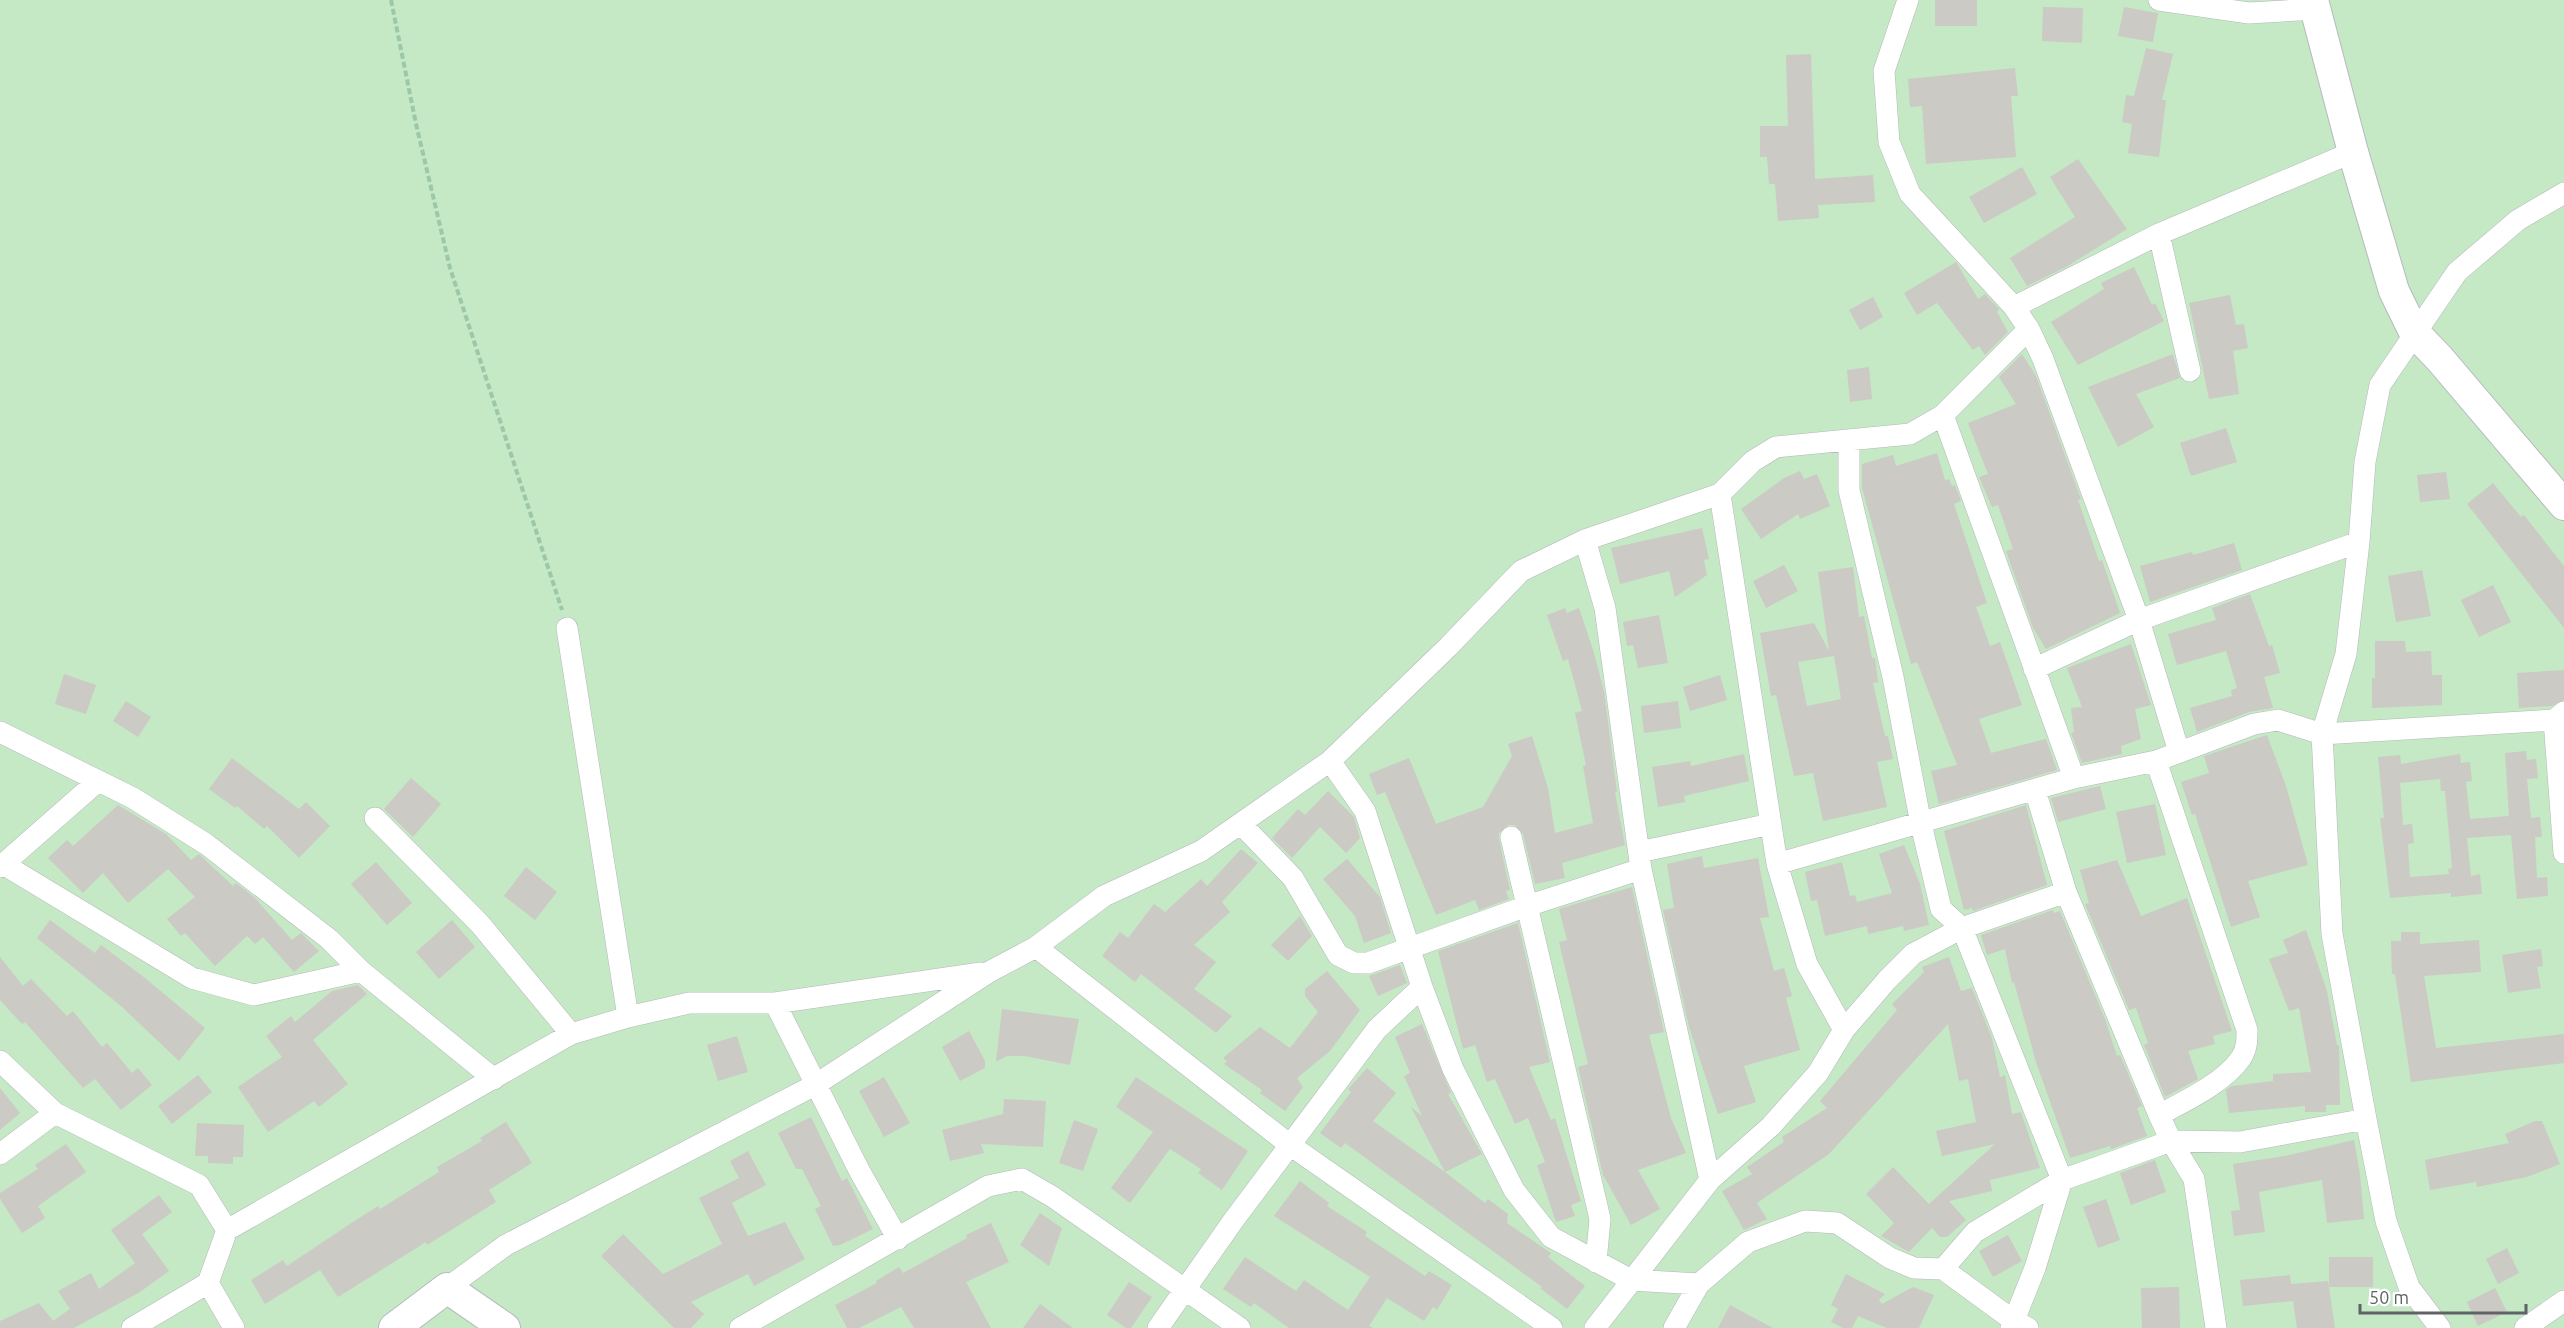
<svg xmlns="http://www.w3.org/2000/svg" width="2564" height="1328" viewBox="0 0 2564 1328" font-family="Ubuntu,sans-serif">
<rect width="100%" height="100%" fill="#f1efe8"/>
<path fill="#c5e8c5" d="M0,0H2564V1328H0Z"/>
<path fill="#cccac5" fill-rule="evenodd" d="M1935,0H1977V26H1935Z
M2043,7L2083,8L2082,43L2042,41Z
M2124,7L2158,13L2153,42L2118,36Z
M2146,48L2173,54L2162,100H2166L2159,157L2128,153L2132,124L2122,122L2126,95L2134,96Z
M1811,54L1815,179L1873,175L1875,202L1818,205L1819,218L1778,221L1775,184H1769L1767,157H1760V126H1788L1786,55Z
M2015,68L2018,96H2011L2016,157L1926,164L1922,106L1910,107L1908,79Z
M2078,159L2127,229L2066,267L2027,286L2010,258L2075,217L2050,177Z
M2022,167L2037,194L1984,223L1969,197Z
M1956,262L1978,299L1985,294L1999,309L1997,312L2008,332L1985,355L1979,346L1973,350L1937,303L1917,315L1904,293Z
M2134,267L2152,305L2155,303L2164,321L2078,365L2051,322L2104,289L2101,283Z
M2230,295L2236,325L2244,324L2248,348L2233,351L2239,394L2209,399L2189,303Z
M1873,297L1883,317L1860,330L1849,310Z
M2022,354L2036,376L2081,499L2078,500L2099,561L2102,560L2120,613L2046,649L2033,628L2006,551L2013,549L1998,505L1992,507L1979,477L1988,474L1968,423L2016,404L1999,377Z
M2173,354L2180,378L2136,394L2154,427L2118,447L2088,387Z
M1869,367L1872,399L1850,402L1847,370Z
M2226,428L2237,462L2191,476L2180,443Z
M1937,453L1945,480L1949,479L1952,486L1955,485L1961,501L1954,504L1987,603L1976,607L1990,646L2000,642L2022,705L1979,719L1991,753L2046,739L2057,770L1939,804L1931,771L1957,765L1917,662L1911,664L1862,488V464L1893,455L1896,466Z
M1800,471L1804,479L1817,474L1830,506L1800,519L1798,514L1761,539L1741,509L1784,478Z
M2446,472L2450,499L2420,502L2417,475Z
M2493,483L2521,517L2524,515L2564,566V628L2467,504Z
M1702,528L1709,559L1704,560L1707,575L1675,597L1669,571L1620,584L1611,548Z
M2234,543L2242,570L2150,602L2140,566L2192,552L2193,555Z
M1784,565L1798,591L1766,608L1753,581Z
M1853,567L1859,617L1864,616L1872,658H1875L1878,682L1873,683L1885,736H1888L1893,759L1877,762L1887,807L1823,821L1813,773L1794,776L1776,695L1771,696L1760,633L1814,623L1829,651L1818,572ZM1834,656L1841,699L1807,706L1798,662Z
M2422,570L2431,616L2396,622L2388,576Z
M2493,585L2511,622L2479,637L2461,600Z
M2250,594L2269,646L2272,645L2280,673L2264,677L2273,708L2249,712L2197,732L2190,708L2232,696L2231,690L2237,688L2226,651L2177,665L2168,634L2216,620L2212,608Z
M1565,608L1567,613L1579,608L1593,650L1604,691L1617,792H1615L1625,845L1562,863L1565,878L1535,884L1523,834L1515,825H1508L1499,833V839L1510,890L1506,891L1509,899L1479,910L1475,900L1436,915L1385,792L1377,795L1369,774L1409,758L1436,824L1483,807L1512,756L1508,744L1532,736L1548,788L1555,833L1593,823L1583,766L1586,765L1575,713L1582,711L1568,659L1563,661L1547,615Z
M1659,615L1668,663L1638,668L1633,645L1627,646L1623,622Z
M2375,641H2405L2406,652L2431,651L2432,675H2442V705L2372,708V678H2375Z
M2131,644L2151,705L2135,709L2141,739L2121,746L2122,754L2082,763L2071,733L2074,732L2071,708L2082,707L2067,668Z
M2564,670V700L2552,706L2519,708L2517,673Z
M64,674L96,685L86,714L55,704Z
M1720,675L1727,700L1690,711L1683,687Z
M126,701L151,717L138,737L113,721Z
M1678,701L1681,728L1644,733L1641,706Z
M2267,735L2287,789L2308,865L2248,881L2260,917L2231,927L2195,814L2192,815L2181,782L2209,773L2204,756Z
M2526,751L2527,760L2536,759L2538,778L2527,779L2531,818L2540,817L2542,837H2535L2537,878L2547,877L2548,896L2517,899L2511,835L2467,838L2471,876L2480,874L2482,894L2451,897V893L2390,898L2380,818H2384L2378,757L2400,755L2401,764L2460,754L2461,763L2470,762L2472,781L2466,782L2470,819L2509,816L2505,753ZM2440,779L2441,791H2445L2452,868L2448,869L2449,874L2410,877L2408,844L2414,843L2412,824L2403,825L2400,783Z
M1744,754L1749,781L1684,796L1685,802L1658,807L1652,767L1690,761L1691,766Z
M232,758L299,809L306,802L330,826L299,858L267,826L264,829L237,806L235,808L209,789Z
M411,778L441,804L413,837L384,809Z
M2100,786L2106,809L2058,822L2051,798Z
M1328,791L1354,817L1360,838L1346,853L1320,827L1292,858L1272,838L1298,809L1305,815Z
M2155,804L2166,855L2127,863L2116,812Z
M118,805L166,834L191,860L199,854L233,886L236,883L254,897L292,940L301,933L319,951L294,972L263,937L255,944L247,936L215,966L185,933L181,936L167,919L195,897L168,869L128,903L103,873L83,893L48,858L67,840L73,846Z
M2026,805L2047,885L1973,911L1972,908L1964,910L1944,831Z
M1904,845L1920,884L1929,925L1904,931L1903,926L1868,934L1867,926L1825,936L1817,900L1811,901L1805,872L1842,862L1850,896L1855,895L1857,902L1892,893L1879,854Z
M1241,849L1258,863L1222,902L1230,912L1194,945L1216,962L1194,989L1232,1016L1216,1033L1141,974L1135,982L1102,956L1120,932L1128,938L1154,904L1165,912L1201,879L1207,886Z
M1702,856L1704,868L1758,858L1769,917L1760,918L1774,971L1784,968L1792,996L1786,998L1800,1050L1744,1066L1756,1102L1718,1114L1689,1027L1663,910L1674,908L1667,864Z
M1347,859L1380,897L1391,933L1364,943L1355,916L1323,879Z
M2117,860L2141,916L2187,898L2232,1031L2213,1036L2215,1044L2188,1051L2198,1079L2165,1097L2144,1045L2148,1043L2136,1008L2129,1010L2085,904L2089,903L2080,870Z
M376,862L412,903L387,925L351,884Z
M526,867L557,892L535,920L504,896Z
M1632,887L1664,1032L1649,1035L1671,1118L1686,1153L1638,1170L1660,1209L1631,1225L1603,1175L1578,1067L1588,1064L1559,942L1567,940L1559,909Z
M2053,910L2054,913L2060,911L2105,1019L2117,1056L2120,1055L2142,1106L2137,1108L2147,1136L2111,1149L2110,1146L2070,1158L2036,1062L2014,982L2012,983L2005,949L1987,955L1981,935Z
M1300,916L1312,936L1288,961L1271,945Z
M50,920L95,953L101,945L145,978L205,1028L179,1061L121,1006L37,938Z
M452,920L475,947L439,979L416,952Z
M1518,923L1550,1062L1529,1067L1551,1120L1555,1118L1581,1201L1571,1205L1575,1216L1556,1222L1537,1165L1545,1162L1528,1118L1515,1124L1495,1079L1487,1082L1475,1045L1463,1049L1438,951Z
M2306,930L2327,991L2337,1045H2339L2340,1105H2326V1112H2305V1106L2229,1113L2226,1090L2232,1086L2273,1081V1074L2311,1072L2299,1008L2289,1011L2269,959L2288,953L2283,940Z
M2401,932H2420V944L2479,940L2481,972L2424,976L2436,1048L2564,1034V1063L2411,1082L2395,974H2392L2391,941H2401Z
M2541,949L2543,966L2537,967L2541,988L2508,993L2502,955Z
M0,957L23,986L31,979L67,1016L73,1011L102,1047L107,1043L132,1073L138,1068L152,1085L121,1110L95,1079L83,1088L25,1022L22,1024L0,1000Z
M1949,957L1961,991L1972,988L1992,1038L2000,1077L2005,1075L2012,1114L2021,1112L2040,1168L1990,1180L1992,1191L1949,1201L1966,1220L1947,1237H1940L1932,1228L1909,1252L1881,1236L1894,1223L1866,1194L1893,1167L1929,1204L1995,1144L1942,1156L1936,1131L1976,1122L1968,1079L1959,1081L1948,1024L1829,1154L1757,1203L1767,1219L1744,1230L1722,1191L1752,1174L1747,1167L1784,1142L1782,1137L1827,1108L1820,1101L1897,1010L1892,1004L1924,972L1922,967Z
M1400,965L1407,983L1378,996L1369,976Z
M1327,971L1360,1010L1330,1051L1297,1078L1303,1087L1285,1111L1260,1093L1262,1090L1224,1064L1227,1061L1223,1058L1260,1027L1290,1048L1318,1012L1305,996V989Z
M358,985L367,994L313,1040L348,1084L319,1107L314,1101L268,1132L238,1087L282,1057L266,1036L291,1016L295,1022L332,991Z
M1002,1009L1079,1019L1070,1065L1025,1056H1007L996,1062Z
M1422,1024L1451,1093L1448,1094L1482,1154L1445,1172L1485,1203L1488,1199L1508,1214L1507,1223L1551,1253L1548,1257L1585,1286L1567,1309L1540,1288L1542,1287L1345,1143L1341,1148L1320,1133L1351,1092L1348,1089L1367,1068L1396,1093L1373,1121L1445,1172L1411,1107L1422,1116L1404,1076L1410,1073L1395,1037Z
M969,1031L985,1061V1068L960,1081L942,1047Z
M737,1036L748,1072L718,1081L707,1045Z
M198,1075L212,1092L172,1124L158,1106Z
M884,1077L910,1123L884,1137L859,1091Z
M1136,1077L1248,1151L1222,1190L1198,1173L1201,1169L1170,1149L1130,1203L1111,1188L1153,1132L1116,1107Z
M0,1088L20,1113L0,1130Z
M1004,1099L1046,1101L1043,1147L981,1144L984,1153L950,1161L942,1130L1003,1114Z
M811,1117L842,1181L847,1178L873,1229L840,1245L833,1246L815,1209L821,1206L802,1169H796L778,1133Z
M1074,1120L1098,1129L1083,1171L1059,1163Z
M2535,1121H2542L2560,1164L2527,1177L2477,1187L2476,1182L2430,1190L2425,1160L2509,1143L2505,1134Z
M506,1122L532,1163L489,1190L496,1202L427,1245L426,1242L338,1297L320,1270L265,1304L251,1280L283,1260L287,1266L353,1222L378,1206L380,1209L439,1172L437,1167L482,1141L480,1138Z
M197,1123L244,1125L243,1157H233V1164L208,1163V1156H195Z
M2354,1140L2360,1174L2364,1219L2327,1223L2322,1180L2259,1192L2265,1232L2234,1236L2231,1211L2240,1210L2233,1164L2285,1156Z
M66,1144L86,1172L38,1206L45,1218L22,1233L0,1199V1193L38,1169L35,1165Z
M748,1151L766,1185L732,1203L748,1236L785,1222L805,1259L754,1286L748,1274L691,1302L704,1314L691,1328H674L601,1256L623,1234L663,1274L722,1244L699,1198L739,1178L730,1161Z
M2155,1160L2166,1192L2131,1205L2120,1173Z
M1300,1181L1329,1203L1327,1206L1367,1232L1365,1236L1425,1276L1429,1271L1452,1285L1437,1310L1433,1307L1424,1321L1387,1298L1369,1326L1373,1328H1289L1254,1303L1251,1307L1223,1289L1245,1257L1296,1291L1304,1280L1348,1310L1370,1277L1274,1216Z
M159,1195L172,1212L142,1234L169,1271L140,1292L74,1328H0V1321L39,1303L53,1321L70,1309L58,1291L91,1273L99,1289L135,1263L111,1230Z
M2106,1199L2120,1240L2098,1248L2083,1207Z
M1040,1213L1062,1228L1049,1266L1020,1245Z
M991,1223L1009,1262L966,1282L991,1328H914L901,1307L859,1328H847L835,1305L877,1283L876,1281L899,1267L903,1273L967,1238L966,1235Z
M2008,1235L2022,1261L1993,1277L1979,1251Z
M2507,1248L2519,1273L2498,1284L2486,1259Z
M2329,1257H2373V1287H2329Z
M1846,1274L1885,1294L1879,1300L1882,1304L1913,1287L1934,1295L1919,1328H1887L1858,1316L1852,1328H1843L1831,1322L1838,1309L1831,1305Z
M2290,1275L2291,1284L2328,1281L2335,1328H2297L2293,1301L2243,1306L2240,1280Z
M1129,1282L1152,1297L1131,1328H1126L1107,1315Z
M2179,1287L2180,1328H2142L2141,1288Z
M2495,1288L2507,1312L2478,1326L2467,1302Z
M1040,1304L1073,1328H1023Z
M1730,1305L1773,1328H1718Z"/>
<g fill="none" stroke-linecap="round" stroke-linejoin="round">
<g stroke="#b5b8bc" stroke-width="22">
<path id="street" d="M1908,0L1884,71L1889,142L1910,194L2014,307L2029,329L2043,359L2139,620L2179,752
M2159,0L2249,13L2316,9
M2159,234L2190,371
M2014,307L2159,234L2353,152
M1943,415L2074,778
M1849,440V490L1893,677L1921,824L1941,909L1962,928L2062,1180L2035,1268L2011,1328
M1720,494L1777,864L1807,964L1844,1030
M1585,540L1605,608L1641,869L1710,1180
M567,628L628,1017
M2034,669L2139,620L2359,542
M2554,720L2564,853
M0,732L133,798L206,844L329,939L361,971L494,1079
M1330,761L1365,811L1422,987L1453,1069L1514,1190L1551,1237L1631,1280L1699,1284L1748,1242L1805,1221L1837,1223L1890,1258L1914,1268L1943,1269L2014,1321L2028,1328
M2156,761L2247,1030C2247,1040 2247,1049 2241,1058C2224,1083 2185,1101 2159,1115
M2035,790L2066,892L2159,1115L2171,1141L2194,1179L2216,1328
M375,818L480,924L571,1034
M1241,824L1293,878L1338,955L1354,963H1368L1527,906L1641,869
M1511,837L1600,1219L1596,1262
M1639,852L1771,824
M3,864L192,978L254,995L361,971
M1777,864L2074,778L2156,761L2254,724L2278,720L2322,734L2554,720L2564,712
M0,867L98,781
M1036,947L1290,1145L1552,1328
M775,1003L860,1172L898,1239
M0,1061L55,1113L199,1185L227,1230
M0,1154L55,1113
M1943,1269L1975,1232L2062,1180L2171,1141L2240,1142L2366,1119
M447,1288L506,1245L815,1085L989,972L1036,947L1104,896L1201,851L1330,761L1448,647L1521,571L1585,540L1720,494L1753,461L1776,447L1910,434L1943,415L2029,329
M132,1328L208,1283
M234,1328L208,1283L227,1230L571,1034L628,1017L689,1003H775L981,973
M740,1328L988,1186L1022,1179L1053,1197L1240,1328
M1158,1328L1233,1221L1377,1029L1422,987
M1595,1328L1710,1180L1771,1126L1818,1073L1844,1030L1887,980L1913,954L1962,928L2066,892
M1674,1328L1699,1284
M2440,1328L2409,1287L2386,1221L2366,1119L2332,934L2322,734L2346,654L2359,542L2365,462L2380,385L2457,272L2518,220L2564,193
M2525,1328L2564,1301"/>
</g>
<g stroke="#b6babf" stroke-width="32">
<path id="secondary" d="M2313,0L2353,152L2394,291L2414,332L2439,358L2564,505
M394,1328L447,1288L505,1328"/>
</g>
<path stroke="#9cc7a9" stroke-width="4" stroke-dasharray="6 3" stroke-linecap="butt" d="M391,0L416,124L450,268L562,610"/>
<use href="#street" stroke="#fff" stroke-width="21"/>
<use href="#secondary" stroke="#fff" stroke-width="30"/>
</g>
<path d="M2360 1304v9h166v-9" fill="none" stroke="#5f6368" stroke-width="3"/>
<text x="2369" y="1304" font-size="18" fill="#5f6368" stroke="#ffffff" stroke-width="4.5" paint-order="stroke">50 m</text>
</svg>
